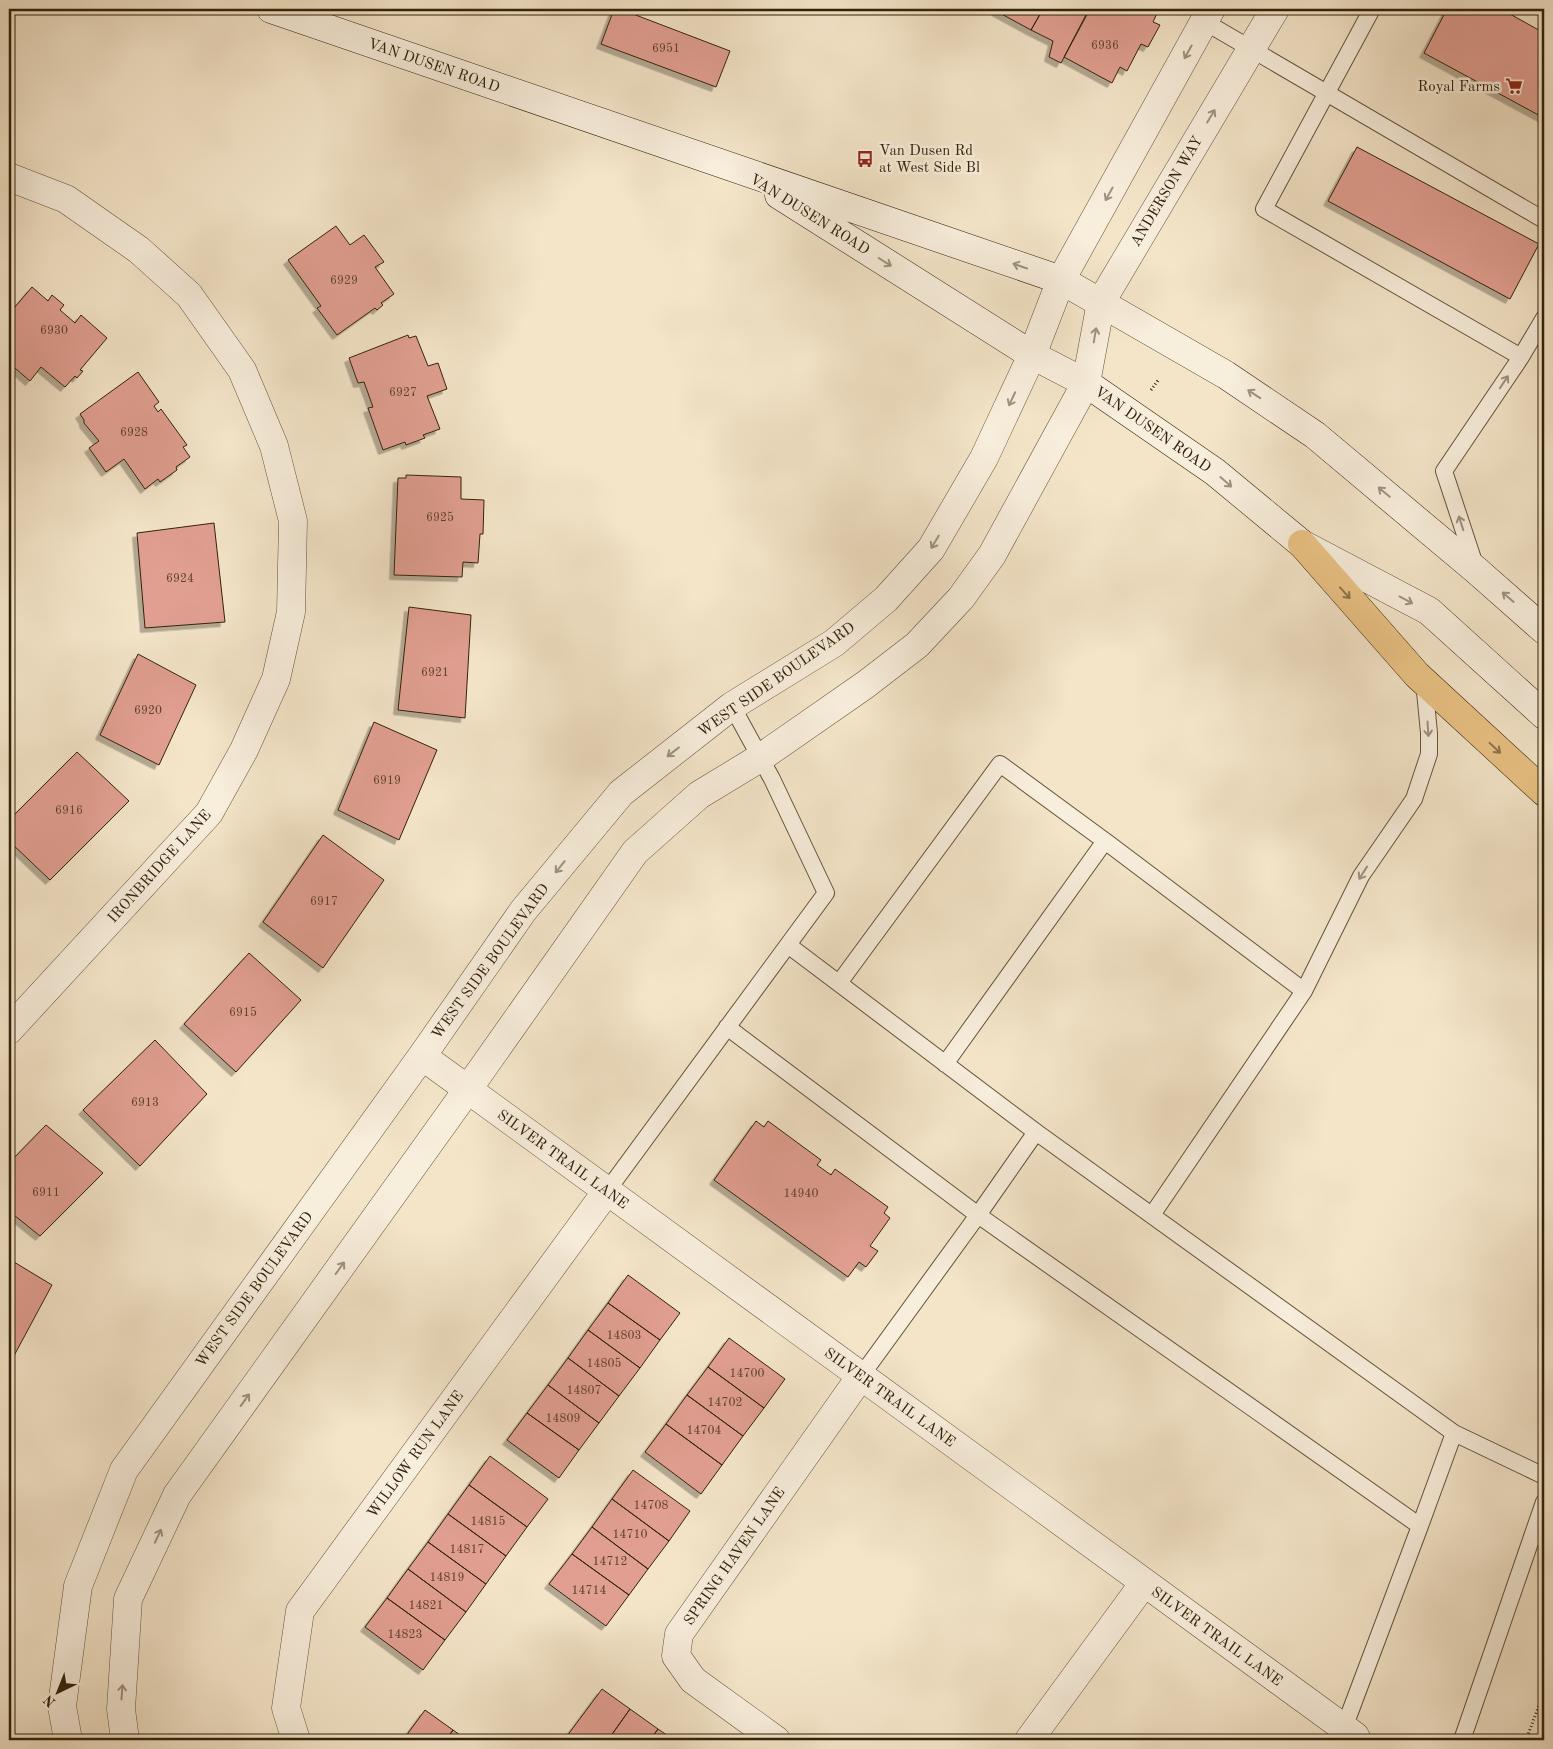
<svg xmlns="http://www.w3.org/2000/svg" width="1553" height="1749" viewBox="0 0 1553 1749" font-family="'Old Standard TT',serif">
<defs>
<filter id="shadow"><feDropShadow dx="-4.5" dy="4.5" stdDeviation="0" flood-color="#0004"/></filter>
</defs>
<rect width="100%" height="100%" fill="#f4e5c9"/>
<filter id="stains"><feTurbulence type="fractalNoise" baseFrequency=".004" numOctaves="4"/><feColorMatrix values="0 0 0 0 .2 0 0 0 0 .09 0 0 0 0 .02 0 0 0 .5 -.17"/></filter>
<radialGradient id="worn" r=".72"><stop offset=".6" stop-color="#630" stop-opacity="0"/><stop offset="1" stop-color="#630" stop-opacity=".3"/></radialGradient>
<path fill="#e19f91" stroke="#31220b" filter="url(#shadow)" d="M614,9H620L730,51L716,87L601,44Z
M997,9H1043L1031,30L996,11Z
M1043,9H1090L1061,63L1049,57L1053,41L1031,30Z
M1089,9H1159L1153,22L1160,25L1148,47L1141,44L1127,71L1120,67L1112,83L1064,57Z
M1447,9H1501L1544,33V118L1424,53Z
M1357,147L1539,244L1510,299L1328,201Z
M336,226L350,245L364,235L384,262L375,267L394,294L381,303L383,305L377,310L375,308L337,335L317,308L321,306L288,260Z
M32,287L48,301L52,295L64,305L60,310L75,323L81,315L107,338L80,370L83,371L77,378L75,376L65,387L41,367L30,381L9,363V353L15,345L9,340V314Z
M408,335L409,338L416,336L428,366L438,363L447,389L427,396L440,429L423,435L425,438L406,445L405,442L383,450L368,408L373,407L364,382L358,383L349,358Z
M138,372L159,402L154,406L158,412L161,409L187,445L183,447L190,457L176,467L177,470L160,482L158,479L145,489L124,459L106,472L89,448L99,441L84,423V420L80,414Z
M406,475L461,477V499L484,500L483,534H480L478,563L463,562L462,577L394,575L398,478H406Z
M214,523L225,622L145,628L137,533Z
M409,607L471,615L465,718L398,710Z
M138,654L196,685L159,765L100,735Z
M374,722L437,750L399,840L338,810Z
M77,752L129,801L50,880L9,841V820Z
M323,835L384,880L323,968L263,922Z
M249,953L301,1000L236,1072L184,1024Z
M155,1040L207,1094L140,1166L83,1110Z
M756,1121L764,1127L768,1121L821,1160L817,1165L831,1175L835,1169L888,1207L884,1213L890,1218L870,1246L878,1251L866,1267L859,1262L848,1277L714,1180Z
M46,1125L103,1173L40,1236L9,1211V1163Z
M9,1259L52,1285L9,1365Z
M628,1275L680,1313L660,1340L608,1303Z
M608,1303L660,1340L640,1368L588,1330Z
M588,1330L640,1368L619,1396L568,1358Z
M729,1338L785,1379L764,1408L708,1367Z
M568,1358L619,1396L599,1423L548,1385Z
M708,1367L764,1408L743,1436L687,1395Z
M548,1385L599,1423L579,1450L527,1413Z
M687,1395L743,1436L722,1465L666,1424Z
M527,1413L579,1450L559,1478L507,1440Z
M666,1424L722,1465L701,1494L645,1452Z
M490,1456L548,1499L527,1527L469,1485Z
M633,1470L690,1511L669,1541L612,1499Z
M469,1485L527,1527L506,1556L448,1514Z
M612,1499L669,1541L648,1569L592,1527Z
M448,1514L506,1556L486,1584L428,1542Z
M592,1527L648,1569L629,1595L572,1554Z
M428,1542L486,1584L466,1612L408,1569Z
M572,1554L629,1595L606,1626L549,1584Z
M408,1569L466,1612L445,1640L387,1598Z
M387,1598L445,1640L423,1670L365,1627Z
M602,1689L630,1709L608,1740H564Z
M630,1709L658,1729L650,1740H608Z
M425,1710L453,1730L446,1740H403Z
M658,1729L674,1740H650Z
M453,1730L467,1740H446Z"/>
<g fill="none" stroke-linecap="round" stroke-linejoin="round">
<g stroke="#62533a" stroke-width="18">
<path id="service" d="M1372,9L1264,209L1521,357
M1205,22L1544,220
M1475,565L1444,471L1521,357L1544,318
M788,945L1036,1132
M839,983L1000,764L1105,841
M727,1027L978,1215L861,1376
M945,1064L1105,841L1304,991
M607,1191L826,893L772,779L732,706
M1152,1215L1304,991L1361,876L1414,799L1429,754V733L1424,681
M1420,1526L1454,1433
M1344,1728L1420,1526L978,1215L1036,1132L1454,1433L1544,1476
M1462,1740L1544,1502"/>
</g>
<g stroke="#62533a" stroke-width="29">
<path id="minor" d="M9,177L66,199L139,250L189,295L242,370L274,446L293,521L291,612L276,679L244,750L209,813L9,1030
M422,1056L1355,1736L1357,1740
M68,1740L62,1706L78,1586L124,1470L422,1056L523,911L621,793L732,706L834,643L886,599L931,549L984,458L1032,355L1061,280L1211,9
M125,1740L121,1709L128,1599L177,1495L468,1089L635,852L699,795L760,758L865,685L917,645L961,598L992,555L1086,383L1101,302L1275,9
M296,1740L286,1708L300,1611L607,1191
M776,1740L693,1680L676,1656L679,1634L861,1376
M1029,1740L1144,1583"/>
</g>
<g stroke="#31220b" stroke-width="29">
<path id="secondary" d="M271,9L1061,280L1226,375L1315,435L1476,570L1544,630
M779,195L1032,355L1086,383L1215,472L1302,544L1429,611L1544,715"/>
</g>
<g stroke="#31220b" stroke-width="29">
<path id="primary" d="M1302,544L1417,675L1544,792"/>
</g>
<path stroke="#31220b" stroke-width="3" stroke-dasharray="1 2.5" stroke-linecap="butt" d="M1151,390L1159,379
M1526,1740L1544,1692"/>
<use href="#service" stroke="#f8eedc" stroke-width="16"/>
<use href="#minor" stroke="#f8eedc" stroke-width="28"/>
<use href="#secondary" stroke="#f8eedc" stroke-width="28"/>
<use href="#primary" stroke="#eac284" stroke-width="28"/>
</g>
<defs><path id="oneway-shaft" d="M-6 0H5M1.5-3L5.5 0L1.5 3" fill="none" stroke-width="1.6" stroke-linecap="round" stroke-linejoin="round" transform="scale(1.25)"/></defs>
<g stroke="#9e927e">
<use href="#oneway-shaft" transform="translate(1188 52) rotate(119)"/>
<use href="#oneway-shaft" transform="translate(1211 116) rotate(-59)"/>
<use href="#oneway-shaft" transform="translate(1109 194) rotate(119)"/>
<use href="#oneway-shaft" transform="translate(885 262) rotate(32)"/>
<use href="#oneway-shaft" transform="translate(1020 266) rotate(-161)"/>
<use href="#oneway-shaft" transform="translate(1095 335) rotate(-80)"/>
<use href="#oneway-shaft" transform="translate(1504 382) rotate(-56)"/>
<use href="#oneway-shaft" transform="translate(1254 394) rotate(-147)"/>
<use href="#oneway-shaft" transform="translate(1012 399) rotate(115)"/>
<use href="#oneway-shaft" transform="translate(1226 482) rotate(41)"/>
<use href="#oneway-shaft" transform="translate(1384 492) rotate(-140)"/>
<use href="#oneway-shaft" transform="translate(1461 523) rotate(-108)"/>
<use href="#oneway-shaft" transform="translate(935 542) rotate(121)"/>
<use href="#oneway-shaft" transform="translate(1508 597) rotate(-139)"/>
<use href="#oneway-shaft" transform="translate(1406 600) rotate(28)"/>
<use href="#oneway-shaft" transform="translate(1428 729) rotate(86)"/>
<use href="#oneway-shaft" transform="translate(673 752) rotate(142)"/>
<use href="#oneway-shaft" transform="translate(560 867) rotate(129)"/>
<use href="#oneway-shaft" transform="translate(1363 873) rotate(122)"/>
<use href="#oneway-shaft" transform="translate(340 1268) rotate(-54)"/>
<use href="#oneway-shaft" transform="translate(245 1400) rotate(-54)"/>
<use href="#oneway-shaft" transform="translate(158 1536) rotate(-65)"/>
<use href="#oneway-shaft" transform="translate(122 1692) rotate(-86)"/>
</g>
<g stroke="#8e7248">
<use href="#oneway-shaft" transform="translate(1345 593) rotate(48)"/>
<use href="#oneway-shaft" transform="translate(1495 748) rotate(43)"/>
</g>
<defs>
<g id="supermarket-bare" transform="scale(1.35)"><path d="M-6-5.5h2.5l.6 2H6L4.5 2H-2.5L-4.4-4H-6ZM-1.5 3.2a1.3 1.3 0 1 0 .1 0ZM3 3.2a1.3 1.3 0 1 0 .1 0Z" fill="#8f2418" stroke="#f8eedc" stroke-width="2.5" paint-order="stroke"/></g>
<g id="bus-bare" transform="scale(1.35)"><path d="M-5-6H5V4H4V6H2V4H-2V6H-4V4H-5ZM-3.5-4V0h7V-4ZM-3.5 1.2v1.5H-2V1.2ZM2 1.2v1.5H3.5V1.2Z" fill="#8f2418" stroke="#f8eedc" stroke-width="2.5" paint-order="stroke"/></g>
</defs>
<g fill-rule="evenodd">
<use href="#supermarket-bare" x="1514" y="86"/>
<use href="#bus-bare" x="865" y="159"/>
</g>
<g text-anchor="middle" stroke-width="5" stroke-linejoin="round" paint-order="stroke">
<g font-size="12" fill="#5d412c">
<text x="1105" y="49">6936</text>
<text x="666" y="52">6951</text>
<text x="344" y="284">6929</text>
<text x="54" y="334">6930</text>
<text x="403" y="396">6927</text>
<text x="134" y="436">6928</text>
<text x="440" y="521">6925</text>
<text x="180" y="582">6924</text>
<text x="435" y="676">6921</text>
<text x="148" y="714">6920</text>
<text x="387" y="784">6919</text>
<text x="69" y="814">6916</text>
<text x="324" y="905">6917</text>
<text x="243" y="1016">6915</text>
<text x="145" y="1106">6913</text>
<text x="46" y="1196">6911</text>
<text x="801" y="1197">14940</text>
<text x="624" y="1339">14803</text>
<text x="604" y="1367">14805</text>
<text x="747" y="1377">14700</text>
<text x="584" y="1394">14807</text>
<text x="725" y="1406">14702</text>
<text x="563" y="1422">14809</text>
<text x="704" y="1434">14704</text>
<text x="651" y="1509">14708</text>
<text x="488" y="1525">14815</text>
<text x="630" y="1538">14710</text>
<text x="467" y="1553">14817</text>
<text x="610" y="1565">14712</text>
<text x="447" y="1581">14819</text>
<text x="589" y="1594">14714</text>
<text x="426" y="1609">14821</text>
<text x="405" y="1638">14823</text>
</g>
<g font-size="15" fill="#31220b" stroke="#f8eedc">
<text transform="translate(434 65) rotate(19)" y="5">VAN DUSEN ROAD</text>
<text transform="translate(1166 191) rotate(-59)" y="5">ANDERSON WAY</text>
<text transform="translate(810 214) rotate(32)" y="5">VAN DUSEN ROAD</text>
<text transform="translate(1153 429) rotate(35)" y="5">VAN DUSEN ROAD</text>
<text transform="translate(776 679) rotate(-35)" y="5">WEST SIDE BOULEVARD</text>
<text transform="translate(159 866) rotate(-48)" y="5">IRONBRIDGE LANE</text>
<text transform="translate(490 961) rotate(-54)" y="5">WEST SIDE BOULEVARD</text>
<text transform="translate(563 1159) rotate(36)" y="5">SILVER TRAIL LANE</text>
<text transform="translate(254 1289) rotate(-54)" y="5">WEST SIDE BOULEVARD</text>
<text transform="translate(890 1397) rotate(36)" y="5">SILVER TRAIL LANE</text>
<text transform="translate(415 1454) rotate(-54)" y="5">WILLOW RUN LANE</text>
<text transform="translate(734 1556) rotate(-55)" y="5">SPRING HAVEN LANE</text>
<text transform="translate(1217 1636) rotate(36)" y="5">SILVER TRAIL LANE</text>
</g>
<g font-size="15" fill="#31220b" stroke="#f8eedc" text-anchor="end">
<text x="1500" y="91">Royal Farms</text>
<text x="879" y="155" text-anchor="start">Van Dusen Rd<tspan x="879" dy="17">at West Side Bl</tspan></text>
</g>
</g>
<rect width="1553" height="1749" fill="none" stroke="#f4e5c9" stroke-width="30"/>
<rect x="10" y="10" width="1533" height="1729" fill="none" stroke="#31220b" stroke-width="2.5"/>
<rect x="15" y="15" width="1523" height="1719" fill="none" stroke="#31220b"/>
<g transform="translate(58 1692) rotate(223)" stroke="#f8eedc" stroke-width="4" paint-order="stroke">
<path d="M0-4L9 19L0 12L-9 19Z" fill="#31220b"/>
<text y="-8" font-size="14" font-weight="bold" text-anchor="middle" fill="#31220b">N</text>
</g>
<rect width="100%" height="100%" filter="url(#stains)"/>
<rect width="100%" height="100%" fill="url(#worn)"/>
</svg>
